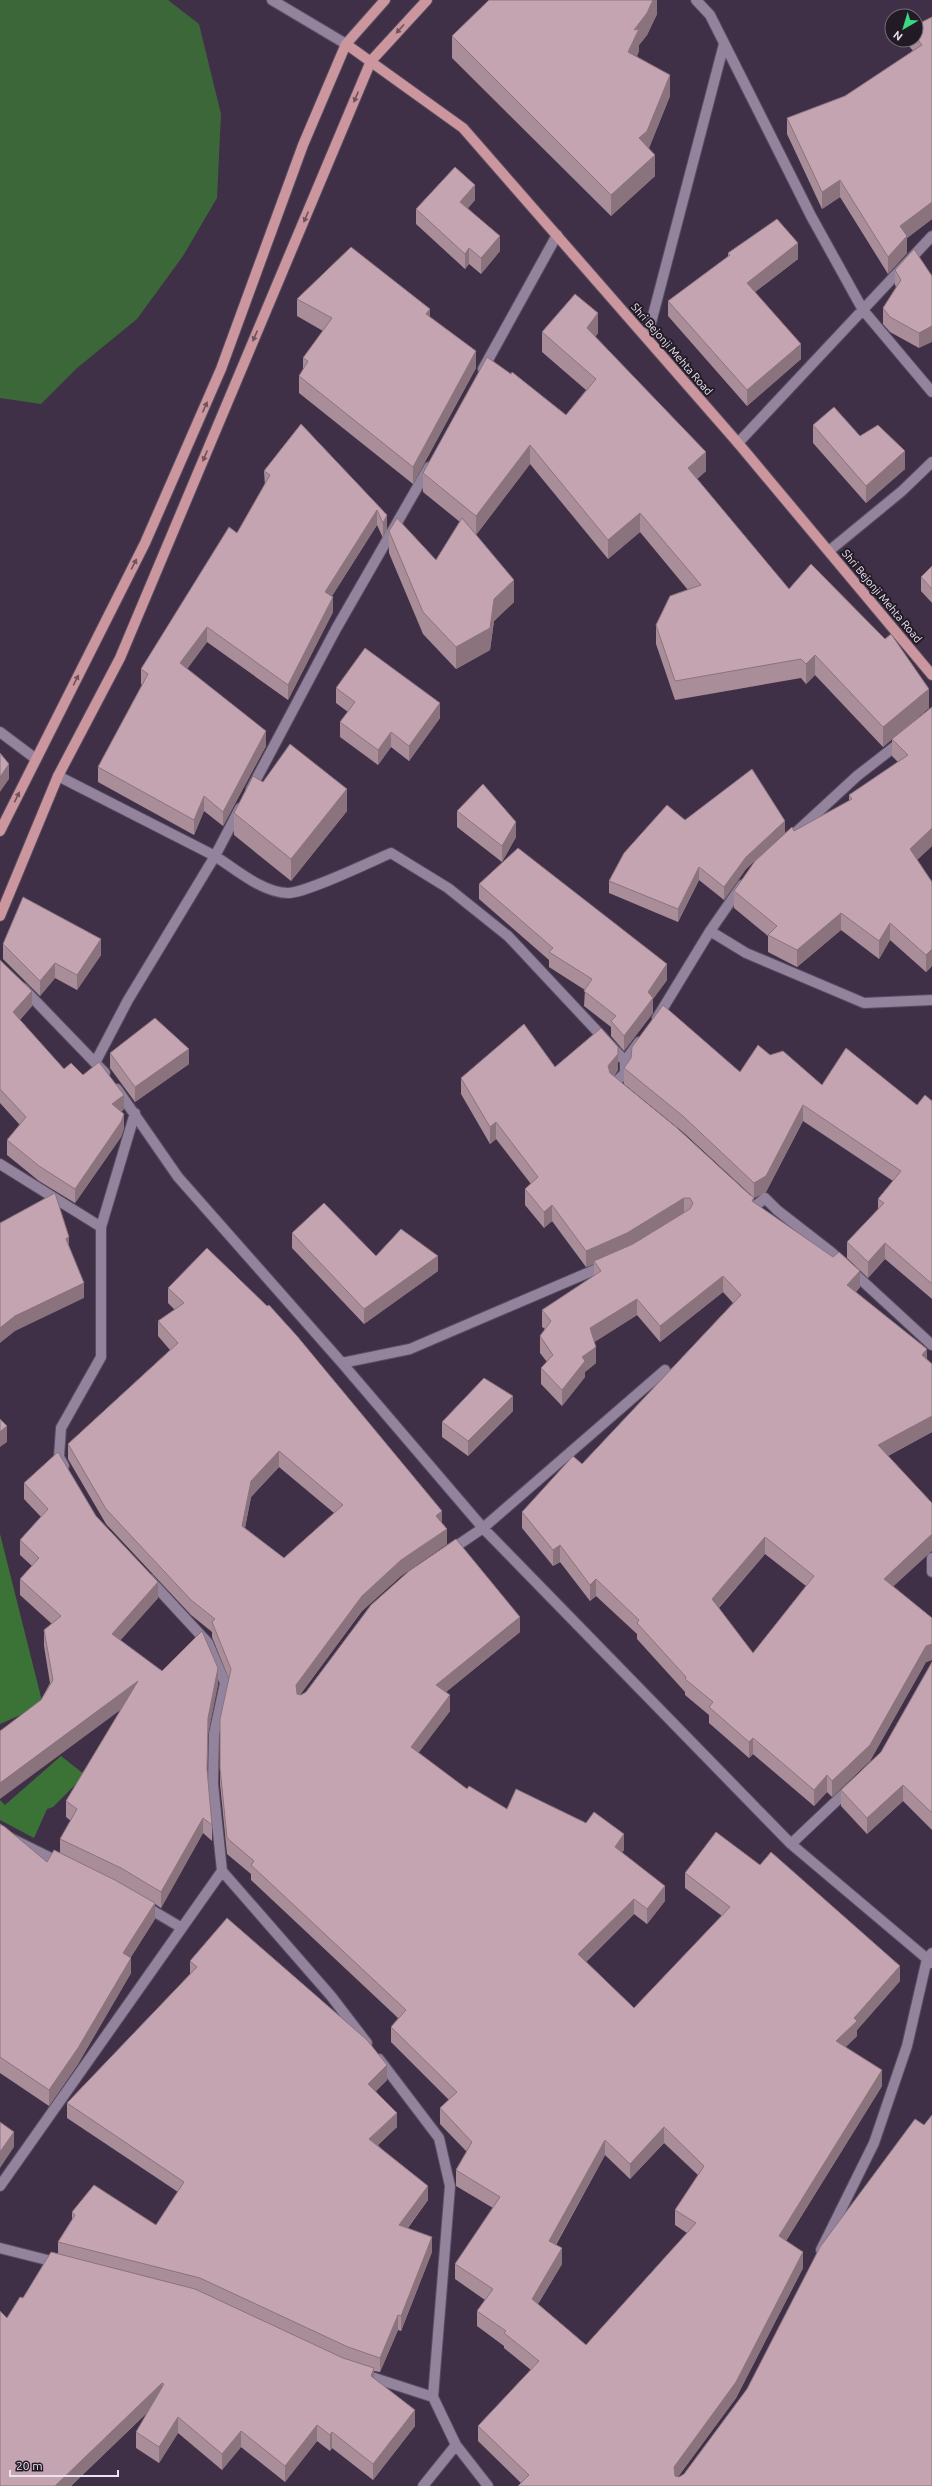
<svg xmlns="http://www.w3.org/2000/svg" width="932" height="2486" viewBox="0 0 932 2486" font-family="Ubuntu,sans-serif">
<rect width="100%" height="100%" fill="#3f3047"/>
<path fill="#3c6739" d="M0,0H168L199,24L221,114L217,198L183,256L137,319L77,368L41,404L0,398Z"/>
<path fill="#3b7337" d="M0,1534L43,1705L0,1724Z
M61,1756L85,1775L53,1807L47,1809L34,1838L0,1820V1800L5,1805Z"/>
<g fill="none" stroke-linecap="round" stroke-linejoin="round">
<g stroke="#594d60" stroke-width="12">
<path id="minor" d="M272,0L346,44
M696,0L710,15L811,216L863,310L932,392
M647,338L724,44
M483,369L557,235
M738,443L932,236
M829,551L902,491L932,462
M0,732L36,759
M58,776L215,856L240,808
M251,789L336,629L429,467
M792,836L857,776L902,741
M710,931L746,953L864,1003L932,1000
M23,988L105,1073
M657,1018L710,931L742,885
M96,1061L128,1000L215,856C235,869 263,893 288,893C306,893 370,862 391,853L448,888L508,936L625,1061
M619,1088L614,1084L625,1073V1061L639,1042
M117,1089L178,1177L342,1363L483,1528L791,1844L932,1963
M0,1164L101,1227
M747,1200L754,1207L765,1198L777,1210L831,1252L932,1345
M342,1363L410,1349L606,1265
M64,1466L59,1457L61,1428L101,1357V1227L135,1113
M449,1551L483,1528L665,1370
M932,1558V1572
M149,1579L208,1643L225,1683L214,1734L213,1784L222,1871
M0,1833L63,1864
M791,1844L849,1789
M143,1905L182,1928
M379,2059L439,2138L450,2186L433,2397
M0,2186L222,1871L331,1996L367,2043
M0,2248L59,2263
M821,2250L874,2143L907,2046L927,1959L932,1953
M362,2374L433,2397L456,2445L488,2486
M423,2486L456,2445"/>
</g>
<g stroke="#594d60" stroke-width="12">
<path id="major" d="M346,44L463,128L738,443L932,675
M0,831L145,543L221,369L303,145L346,44L385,0
M0,916L58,776L120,658L371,61L427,0"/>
</g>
<use href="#minor" stroke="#93839d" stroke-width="10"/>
<use href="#major" stroke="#cc969e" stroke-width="10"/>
</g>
<path fill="#a98d99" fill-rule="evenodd" d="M657,0V14L647,35L639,45V51L637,56L670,96L649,148L655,176L611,216L452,58V36Z
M932,17V219L907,238V253L888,274L840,197L822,209L787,134V118L845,96L913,51L909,46V40H916V25Z
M475,200L468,208L500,251L481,274L469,264L465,269L416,224V209Z
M728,253L798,259L755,292L801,359L747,406L668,316V301L728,257Z
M895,270L932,276L919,348L890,332L883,324V308L896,287L895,285Z
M297,299L430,317L476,368L413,484L299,393V376L303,369V358L323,331L297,316Z
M542,332L598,333L595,337L706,471L697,479L789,589L929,708L900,733L932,707V846L917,860L932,882V966L926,972L890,940L879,959L841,930L797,967L768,952V936L734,908V891L794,831L849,801V795L898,762L892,756V739L883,747L815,675L806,684L801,678L675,700L656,644V625L688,590L640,532L608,559L530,464L476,535L514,602L494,621L490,650L456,669L423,634L389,553V531L436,560L460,522L423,492V473L566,415L586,390L542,352Z
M301,424L387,515V530L383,538L377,525L332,596L333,612L288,700L207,642L187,669L266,746L223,826L204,811L194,835L98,782V767L142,685L141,684V669L237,533L265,486L264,471Z
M813,425L860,436L905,469L866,503L813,443Z
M932,566V603L921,591V577Z
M336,688L440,718L409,761L391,747L378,765L340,737V722L348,712L336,703Z
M263,782L347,811L291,881L234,835V813Z
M457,811L516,837L502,862L457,827Z
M685,820L785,833L746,869L724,900L699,880L678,922L609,893V881Z
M479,884L667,980L653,999V1013L624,1051L611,1036V1027L584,1006L585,990L549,967V960L479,899Z
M3,944L101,955L77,990L55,978L40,996L3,959Z
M0,960L32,1006L20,1020L64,1069L83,1075L124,1109L121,1112L124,1128L121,1137L75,1203L39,1181L7,1155V1140L20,1125L0,1103Z
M110,1053L189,1064L135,1102L110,1068Z
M770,1055L822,1085L917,1105L932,1101V1299L885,1259L868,1278L847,1258V1242L878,1210V1199L893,1181L803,1121L766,1192L754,1198V1202L860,1287L856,1292L932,1364V1432L888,1456L893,1586L932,1618V1660L926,1662L870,1761L832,1797L827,1792L814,1806L753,1754L749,1758L709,1723V1715L685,1695V1692L637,1639V1634L596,1596L590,1601L560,1562L553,1566L522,1528V1512L582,1464L733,1303L723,1292L660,1342L637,1315L594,1342L596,1363L585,1372V1377L562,1406L541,1384V1368L547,1362L540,1353V1336L545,1329L542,1327V1310L594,1276V1264L586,1267L552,1221L544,1228L525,1205V1189L531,1184L496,1139L490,1144L461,1094V1078L555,1067L618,1070L614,1076L750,1195L752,1196L684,1133L624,1084V1068L740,1072ZM765,1554L806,1586L753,1653L719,1608Z
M292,1233L376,1256L438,1271L364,1324L292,1248Z
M168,1288L442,1523L447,1544L401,1576L362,1611L300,1695H301L520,1632L446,1692L450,1711L418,1753L467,1789L507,1809L624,1850L622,1852L665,1901L647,1924L634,1914L586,1962L634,2008L722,1916L685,1888V1873L900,1981L857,2030V2036L845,2047L882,2086L786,2241L803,2268L736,2398L678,2477L932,2486L521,2483L478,2441V2426L531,2370L504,2348V2346L477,2326V2311L485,2300L455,2279V2264L493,2208L456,2186V2170L467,2152L440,2124V2108L449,2100L391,2042V2027L398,2018L251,1880V1874L227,1854L220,1784V1768L229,1679L212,1637V1632L191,1615L106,1524L68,1459V1444L170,1350L158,1336V1321L175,1310L168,1303ZM279,1467L334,1513L284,1558L245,1528L251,1497ZM664,2143L698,2175L675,2210V2225L687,2233L586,2345L538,2304L562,2264L556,2245L605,2155L630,2179Z
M513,1411L468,1456L442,1437V1422Z
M24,1483L96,1516L158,1598L120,1640L162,1671L218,1684L208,1734L207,1771L212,1825V1841L203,1833L161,1908L155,1904V1919L131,1957V1973L78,2064L49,2106L0,2073V1824L47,1862L60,1854V1839L71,1821L66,1817V1801L121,1710L41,1700L50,1683L44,1646V1630L52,1624L20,1595V1579L32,1566L20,1555V1540L41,1517L24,1499Z
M932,1662V1830L903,1801L867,1834L841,1806V1790L881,1752Z
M190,1961L387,2080L376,2091L397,2127L378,2145L428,2200L408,2228L432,2252L401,2331L398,2330L380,2372L374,2371V2379L415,2426L373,2480L332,2448L330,2451L317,2441L285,2482L241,2447L222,2470L178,2433L159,2463L136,2448V2432L148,2412L71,2486H0L7,2318L58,2254V2242L72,2220V2212L156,2225L178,2192L67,2118V2103L190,1975Z"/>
<path fill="#8a737d" d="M653,0H657V14L647,35L639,45V51L628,74V52L634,30Z
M670,75V96L647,153L639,138Z
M655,155V176L611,216V195Z
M840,180V197L822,209V192Z
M475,185V200L460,217V202Z
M932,202V219L907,238V253L888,274V257L900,226Z
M500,236V251L481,274V258Z
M798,243V259L747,298V283Z
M469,248V264L465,269V254Z
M430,309V327L426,314Z
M598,313V333L587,347V328Z
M932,326V342L919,348V333Z
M801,344V359L747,406V390Z
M476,351V368L413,484V467Z
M530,445V464L476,535V516Z
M905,451V469L866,503V486Z
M706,452V471L688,487V468Z
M377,510V525L325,607V592Z
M640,513V532L608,559V540Z
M387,515V530L383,538V523Z
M514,580V602L494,621L490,650L456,669V647L494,599Z
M333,597V612L288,700V685Z
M207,627V642L180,678V663Z
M815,655V675L806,684V664Z
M929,689V708L883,747V727Z
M440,703V718L409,761V746Z
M266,731V746L223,826V812Z
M391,732V747L378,765V750Z
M9,764V779L0,792V777Z
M347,789V811L291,881V859Z
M204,796V811L194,835V820Z
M785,821V833L746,869L724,900V887L746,857Z
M516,822V837L502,862V846Z
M932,828V846L910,866V849Z
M699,867V880L678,922V909Z
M841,913V930L797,967V950Z
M890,923V940L879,959V941Z
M101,939V955L77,990V975Z
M932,949V966L926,972V955Z
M55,963V978L40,996V981Z
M667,964V980L653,999V1013L624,1051V1036L648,992Z
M32,991V1006L13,1027V1012Z
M189,1049V1064L135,1102V1087Z
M618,1054V1070L608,1082V1066Z
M124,1095V1109L112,1118V1104Z
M803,1105V1121L766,1192L754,1198V1213L752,1201L754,1197V1183Z
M124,1114V1128L121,1137L75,1203V1189Z
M496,1122V1139L490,1144V1127Z
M684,1198V1214L627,1249L594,1261V1264L586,1267V1251Z
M552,1205V1221L544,1228V1212Z
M69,1237V1252L66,1239Z
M885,1243V1259L868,1278V1262Z
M438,1256V1271L364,1324V1309Z
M860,1271V1287L847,1301V1285Z
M723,1276V1292L660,1342V1326Z
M84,1283V1298L15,1331L0,1343V1328L15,1316Z
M637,1299V1315L590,1345V1328Z
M596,1347V1363L585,1372V1377L562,1406V1390L582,1357Z
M927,1349V1365L922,1355Z
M513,1396V1411L468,1456V1441Z
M932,1416V1432L878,1461V1445Z
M7,1426V1442L0,1447V1432Z
M279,1451V1467L251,1497L242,1542V1526L251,1481Z
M442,1511V1526L436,1516Z
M447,1529V1544L401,1576L362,1611L296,1700V1685L362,1596L401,1560Z
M932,1534V1551L884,1595V1579Z
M765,1537V1554L712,1615V1599Z
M560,1545V1562L553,1566V1550Z
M596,1579V1596L590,1601V1585Z
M158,1582V1598L112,1650V1634Z
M520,1617V1632L436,1700V1685Z
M932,1644V1660L926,1662L870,1761L832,1797V1781L926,1646Z
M218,1668V1684L208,1734L207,1785L208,1718Z
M138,1681V1697L0,1799V1783Z
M450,1695V1711L411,1763V1747Z
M753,1738V1754L749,1758V1742Z
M827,1775V1792L814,1806V1790Z
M903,1785V1801L867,1834V1818Z
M203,1818V1833L161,1908V1892Z
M624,1834V1850L615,1862V1847Z
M665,1886V1901L647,1924V1909Z
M634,1899V1914L578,1970V1954Z
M155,1903V1919L123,1969V1953Z
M131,1958V1973L78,2064L49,2106V2090Z
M900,1966V1981L857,2030V2036L836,2057V2041L854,2018Z
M387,2065V2080L368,2098V2084Z
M882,2070V2086L779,2252V2236Z
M397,2113V2127L369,2153V2139Z
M664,2127V2143L630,2179V2164Z
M14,2132V2147L0,2168V2152Z
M605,2140V2155L549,2256V2241Z
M428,2186V2200L399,2239V2225Z
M432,2237V2252L401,2331V2316Z
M562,2248V2264L532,2314V2299Z
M803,2252V2268L736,2398L674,2482V2467Z
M398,2315V2330L380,2372V2358Z
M374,2368V2384L371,2376Z
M162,2383V2398L71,2486H55Z
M415,2410V2426L373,2480V2464Z
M178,2417V2433L159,2463V2447Z
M317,2425V2441L285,2482V2466Z
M241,2431V2447L222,2470V2454Z
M332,2432V2448L330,2451V2435Z"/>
<path fill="#c5a4b2" stroke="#8a737d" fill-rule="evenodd" d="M489,0H653L647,13L634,30L639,29L628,52L670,75L647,131L639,138L655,155L611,195L452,36Z
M932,17V202L900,226L907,236L888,257L840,180L822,192L787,118L845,96L922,45L916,37V25Z
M455,167L475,185L460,202L500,236L481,258L469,248L465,254L416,209Z
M777,219L798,243L747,283L801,344L747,390L668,301L730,255L728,253Z
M351,247L430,309L426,314L476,351L413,467L299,376L308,361L303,358L332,318L297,299Z
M914,249L932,276V326L919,333L890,317L883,308L901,280L895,270Z
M575,294L598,313L587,328L706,452L688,468L789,589L811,564L885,639L891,634L929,689L883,727L815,655L806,664L801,659L675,681L656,625L670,596L701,585L640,513L608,540L530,445L476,516L423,473L487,357L511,374L512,372L566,415L596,379L542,332Z
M834,407L860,436L878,425L905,451L866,486L813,425Z
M301,424L387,515L383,523L377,510L325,592L333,597L288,685L207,627L180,663L266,731L223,812L204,796L194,820L98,767L148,674L141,669L229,527L237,533L270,475L264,471Z
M397,518L436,560L462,518L514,580L494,599L490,628L456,647L423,612L389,531Z
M932,566V589L921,577Z
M365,648L440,703L409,746L391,732L378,750L340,722L355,702L336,688Z
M932,707V828L910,849L932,882V949L926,955L890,923L879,941L841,913L797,950L768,935L777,926L734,891L755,861L792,827L794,831L852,799L849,795L908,755L892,739Z
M290,744L347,789L291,859L234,813L253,776L263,782Z
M0,753L9,764L0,777Z
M752,769L785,821L746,857L724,887L699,867L678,909L609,881L624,853L667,805L685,820Z
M483,784L516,822L502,846L457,811Z
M518,848L667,964L648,992L653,998L624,1036L611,1021L616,1016L584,991L592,979L549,952L553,948L479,884Z
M23,897L101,939L77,975L55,963L40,981L3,944Z
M0,960L32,991L13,1012L64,1069L71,1063L83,1075L99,1062L124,1095L112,1104L124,1114L121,1122L75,1189L39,1166L7,1140L26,1117L0,1089Z
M663,1005L740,1072L758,1045L770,1055L783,1051L822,1085L846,1048L917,1105L925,1095L932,1101V1284L885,1243L868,1262L847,1242L884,1203L878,1199L901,1171L803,1105L766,1176L754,1183L684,1117L624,1068L631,1058L632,1047Z
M155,1018L189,1049L135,1087L110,1053Z
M524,1024L555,1067L601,1028L618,1047V1054L608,1066L610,1073L676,1127L750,1195L754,1197L752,1201L833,1257L839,1252L860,1271L847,1285L927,1349L922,1355L932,1364V1416L878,1445L932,1503V1534L884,1579L932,1618V1644L926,1646L870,1745L832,1781L827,1775L814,1790L753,1738L749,1742L709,1707L713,1702L685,1679L686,1677L637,1623L639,1620L596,1579L590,1585L560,1545L553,1550L522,1512L573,1456L582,1464L741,1295L723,1276L660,1326L637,1299L590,1328L596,1347L582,1357L585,1361L562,1390L541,1368L553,1355L540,1336L551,1321L542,1310L601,1271L594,1261L633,1244L690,1209L693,1203L690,1198H684L627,1233L586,1251L552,1205L544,1212L525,1189L538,1177L496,1122L490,1127L461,1078ZM765,1537L814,1576L753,1653L712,1599Z
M55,1193L69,1237L66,1239L84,1283L15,1316L0,1328V1223Z
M324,1203L376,1256L401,1229L438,1256L364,1309L292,1233Z
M207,1248L267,1306L269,1305L297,1336L442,1511L436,1516L447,1529L401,1560L362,1596L296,1685L297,1694L301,1695L306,1692L371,1605L409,1571L456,1539L520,1617L436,1685L450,1695L411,1747L467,1789L469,1786L507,1809L516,1789L586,1823L594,1812L624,1834L615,1847L665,1886L647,1909L634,1899L578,1954L634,2008L730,1907L685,1873L716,1832L760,1865L771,1852L900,1966L854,2018L857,2021L836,2041L882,2070L779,2236L803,2252L736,2382L674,2467L675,2476L679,2477L684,2474L747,2389L820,2247L915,2119L924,2125L932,2115V2486H518L529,2475L478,2426L539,2361L504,2333L506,2331L477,2311L493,2289L455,2264L500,2197L456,2170L472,2142L440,2108L457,2092L391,2027L406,2010L251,1865L254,1861L227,1838L220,1768V1719L231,1669L212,1622L215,1619L191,1600L106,1509L68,1444L178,1343L158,1321L184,1303L168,1288ZM279,1451L343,1505L284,1558L242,1526L251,1481ZM664,2127L704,2166L675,2210L696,2223L586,2345L532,2299L562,2248L549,2241L605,2140L630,2164Z
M484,1378L513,1396L468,1441L442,1422Z
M0,1419L7,1426L0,1432Z
M58,1452L96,1516L158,1582L112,1634L162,1671L202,1631L218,1668L208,1718L207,1769L212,1825L203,1818L161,1892L121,1868L60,1839L77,1809L66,1801L138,1681L0,1783V1731L41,1700L53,1680L44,1630L61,1616L20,1579L39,1558L20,1540L48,1509L24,1483Z
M932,1662V1813L903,1785L867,1818L841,1790L881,1752Z
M0,1824L5,1827L47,1862L54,1850L115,1880L155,1903L123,1953L131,1958L78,2048L49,2090L0,2057Z
M227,1918L367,2040L387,2065L368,2084L397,2113L369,2139L428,2186L399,2225L432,2237L401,2316L398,2315L380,2358L348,2347L200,2278L58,2242L75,2215L72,2212L94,2185L156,2225L184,2182L67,2103L197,1967L190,1961Z
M0,2122L14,2132L0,2152Z
M51,2252L195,2289L343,2358L374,2368L371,2376L415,2410L373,2464L332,2432L330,2435L317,2425L285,2466L241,2431L222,2454L178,2417L159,2447L136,2432L164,2384L162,2383L55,2486H0V2311L7,2318L20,2297L23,2298Z"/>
<defs><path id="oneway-solid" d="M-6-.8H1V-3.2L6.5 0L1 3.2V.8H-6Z"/></defs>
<g fill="#6e525c">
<use href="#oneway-solid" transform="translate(400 29) rotate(132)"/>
<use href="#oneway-solid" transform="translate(356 97) rotate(113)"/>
<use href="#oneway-solid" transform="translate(306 217) rotate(113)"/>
<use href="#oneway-solid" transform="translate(255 336) rotate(113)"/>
<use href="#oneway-solid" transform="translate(205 407) rotate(-66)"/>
<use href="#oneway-solid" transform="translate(205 456) rotate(113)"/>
<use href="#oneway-solid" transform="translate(134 564) rotate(-63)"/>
<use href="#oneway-solid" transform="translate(76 680) rotate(-63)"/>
<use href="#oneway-solid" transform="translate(17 797) rotate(-64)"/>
</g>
<g text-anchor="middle" stroke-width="4" stroke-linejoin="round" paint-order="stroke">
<g font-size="11" fill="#ece3f1" stroke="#221b26">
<text transform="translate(672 349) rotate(49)" y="4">Shri Bejonji Mehta Road</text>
<text transform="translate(882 596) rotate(50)" y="4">Shri Bejonji Mehta Road</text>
</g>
</g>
<g transform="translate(904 28) rotate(218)"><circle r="19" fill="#221b26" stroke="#736b77"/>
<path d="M0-3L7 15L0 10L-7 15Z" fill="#38d880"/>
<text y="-6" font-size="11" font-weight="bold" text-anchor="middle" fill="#ece3f1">N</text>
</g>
<path d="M10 2470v6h108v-6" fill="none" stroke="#ece3f1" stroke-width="2"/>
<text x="16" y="2470" font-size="12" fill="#ece3f1" stroke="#221b26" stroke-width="3" paint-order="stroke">20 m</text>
</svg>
